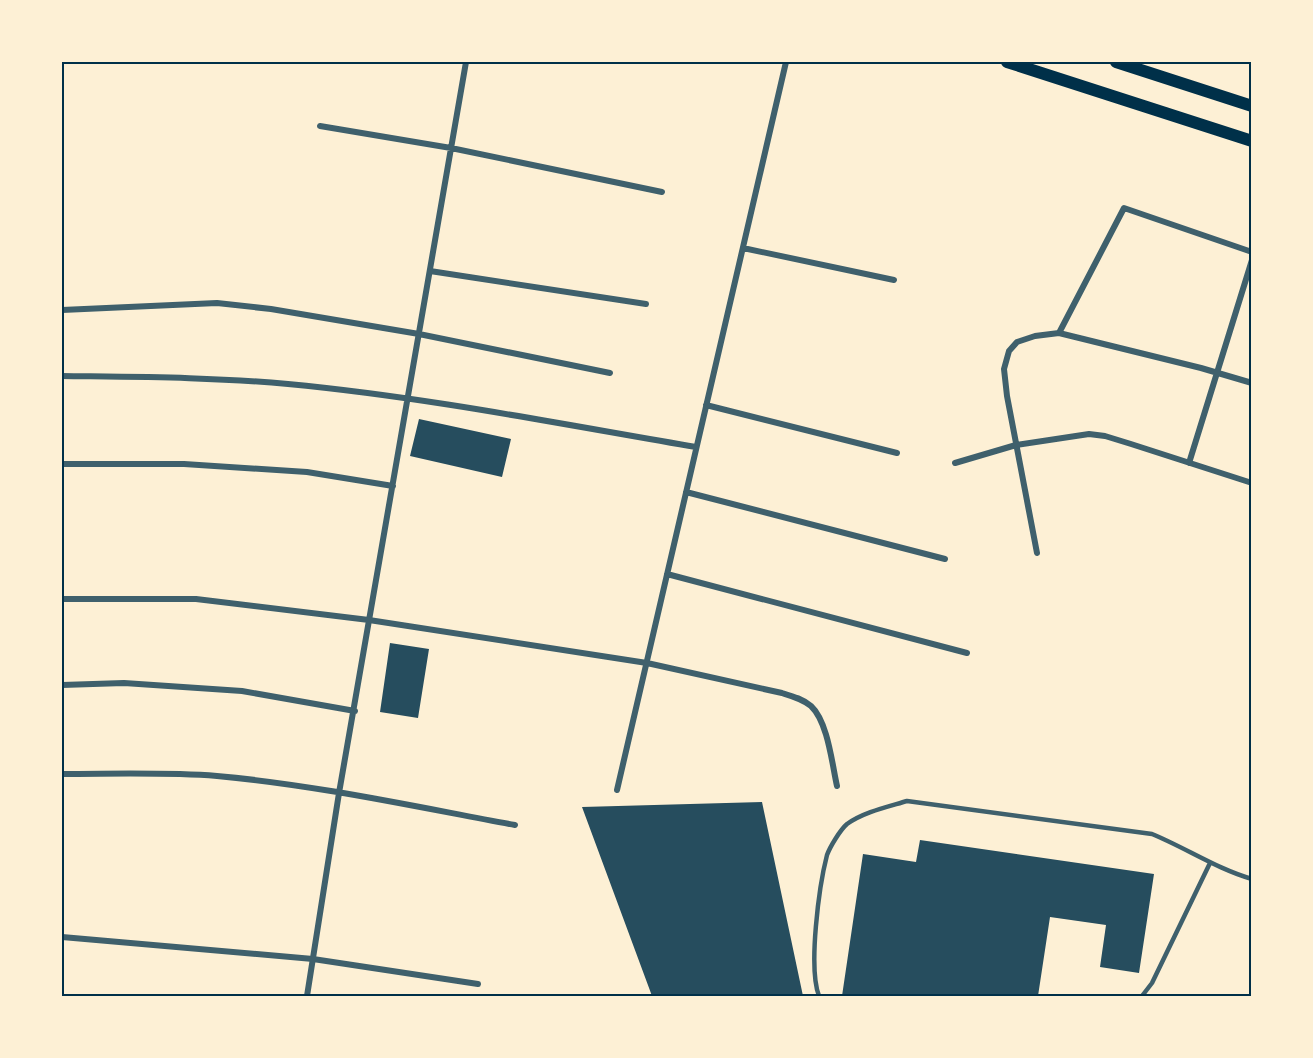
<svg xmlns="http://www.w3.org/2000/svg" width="1313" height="1058" viewBox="0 0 1313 1058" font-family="Barlow,sans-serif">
<rect width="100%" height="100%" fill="#fdf0d5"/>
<path fill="#264d5e" d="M419,419L511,439L502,477L410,456Z
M390,643L429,649L418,718L380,712Z
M762,802L803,996H652L582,807Z
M920,840L1154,874L1139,973L1100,967L1106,925L1050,917L1038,996H842L863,854L916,862Z"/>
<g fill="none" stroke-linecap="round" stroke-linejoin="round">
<path stroke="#3f606c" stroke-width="4.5" d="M819,996C808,968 819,886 827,855C830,847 840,830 847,824C864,812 887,807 907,801L1152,834C1186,848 1217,869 1252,879
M1142,996L1152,983L1210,863"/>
<path stroke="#3f606c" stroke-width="6" d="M320,126L451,148L662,192
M743,248L894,280
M430,271L646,304
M62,310L217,303L271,309L419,334L610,373
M1059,333L1124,208L1252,252
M62,376C137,377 213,377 288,384C425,397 561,424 696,447
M706,405L897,453
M955,463L1016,445L1089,434L1105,436L1131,444L1252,483
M1189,463L1252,260
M62,464H184L307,472L393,486
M686,492L945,559
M1037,553L1007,396L1004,369L1009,351L1017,342L1035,336L1059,333L1201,368L1252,383
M667,574L967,653
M62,599H196L369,620L647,663L782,693C792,696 803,699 811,706C828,722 832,764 837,786
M62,685L124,683L242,691L355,711
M62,774C113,774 166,772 217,776C317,785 417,807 515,825
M617,790L786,62
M62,937L313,959L478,984
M307,996L339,793L466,62"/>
<path stroke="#003049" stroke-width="12" d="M1007,62L1252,141
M1116,62L1252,106"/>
</g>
<rect width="1313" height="1058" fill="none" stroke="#fdf0d5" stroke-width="126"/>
<rect x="63" y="63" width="1187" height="932" fill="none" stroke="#003049" stroke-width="2"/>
</svg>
